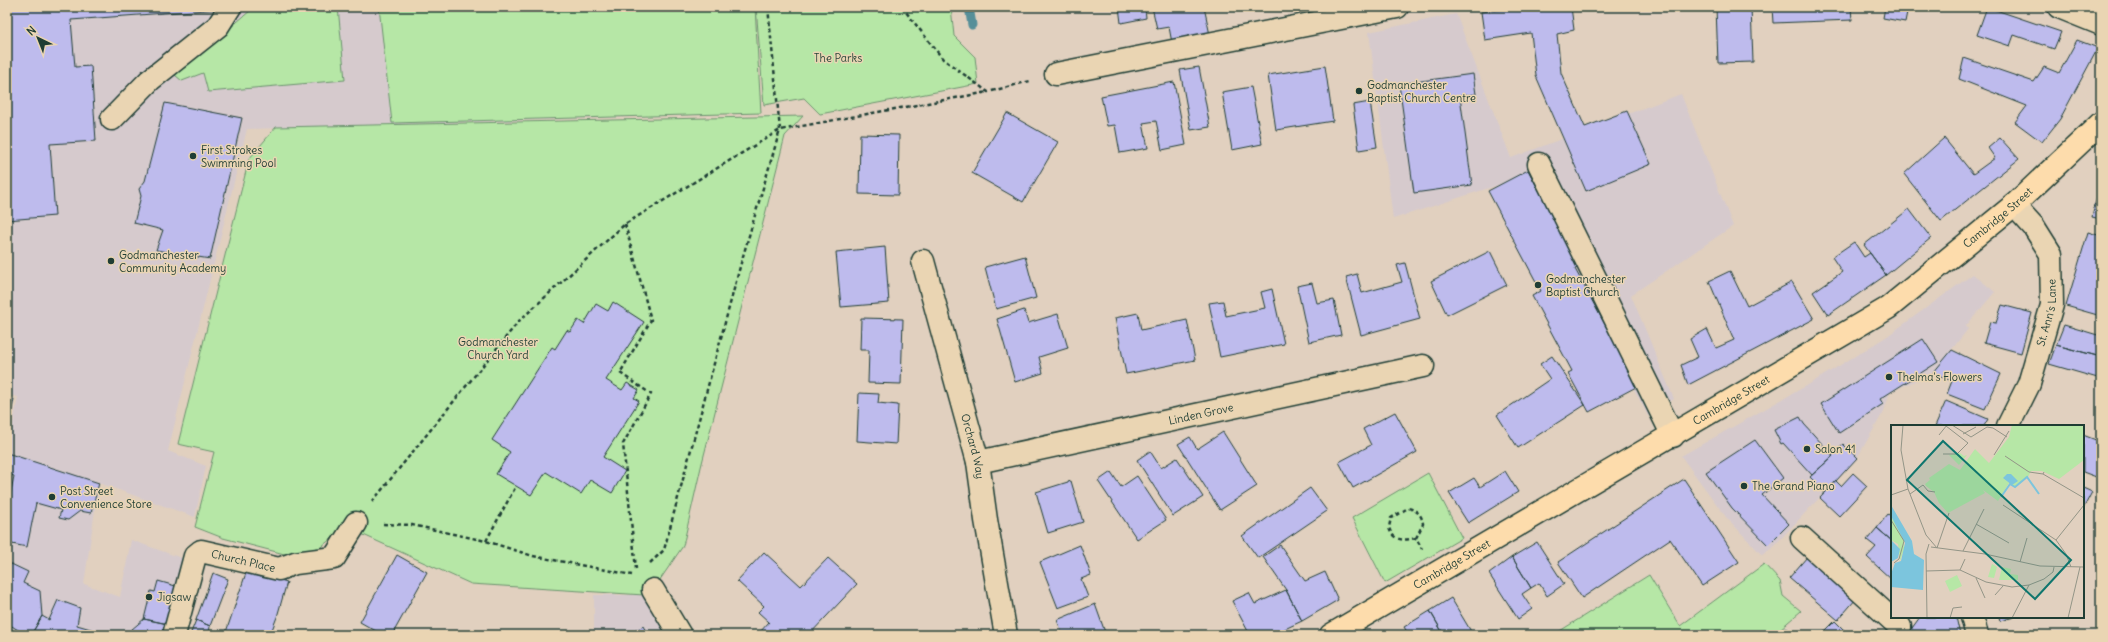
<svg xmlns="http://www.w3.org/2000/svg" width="2108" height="642" viewBox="0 0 2108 642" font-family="Delius,sans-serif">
<rect width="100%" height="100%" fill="#e1d0bf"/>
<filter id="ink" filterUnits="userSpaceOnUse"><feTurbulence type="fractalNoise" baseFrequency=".025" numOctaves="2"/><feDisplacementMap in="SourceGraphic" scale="8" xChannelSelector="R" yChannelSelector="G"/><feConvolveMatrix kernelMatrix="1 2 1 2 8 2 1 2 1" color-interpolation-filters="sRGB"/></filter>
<g filter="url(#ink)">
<path fill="#d6cacd" d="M7,7H755L761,113L247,129L168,451L206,466L195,517L99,483L84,584L120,597L131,540L184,559L172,624L144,619L125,635H16L7,630V443L12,429L18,397L7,394Z
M1456,14L1511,158L1681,94L1733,226L1631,295L1674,399L1648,416L1523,177L1393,219L1369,32Z
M1973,274L1995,292L1966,326L1968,329L1933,373L1890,392L1884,411L1857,458L1772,548L1762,555L1726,517L1681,456L1808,385L1886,337Z
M594,595H644L669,635H594Z"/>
<path fill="#b6e7a6" stroke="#6a926d" d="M252,7H338L345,80L208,92L203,73L182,81L175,75L251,10Z
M379,7H755L761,113L392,123Z
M756,7H951L954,36L975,57L978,84L820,114L804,98L764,105Z
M803,116L785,136L701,467L683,546L653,590L644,595L471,584L346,527L317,550L292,556L223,538L195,527L214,452L178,444L249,159L276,127Z
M1428,473L1462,538L1385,583L1352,518Z
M1764,564L1780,581L1783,596L1801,611L1773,635L1555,634L1649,575L1680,626Z"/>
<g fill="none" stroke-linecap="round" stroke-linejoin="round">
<path stroke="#578f99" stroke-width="9" d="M969,7L972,25"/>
</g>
<path fill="#bebbed" stroke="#1f3d34" d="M7,7H219L220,9L71,20L75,67L91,66L96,141L50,144L55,216L7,220Z
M1119,7H1145L1146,18L1121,23Z
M1152,7H1204L1210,35L1172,43L1169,27L1157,29Z
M1521,7H1571L1574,30L1557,34L1561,73L1585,127L1627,111L1651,164L1586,191L1536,76L1531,33L1485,40L1481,12Z
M1716,7H1751L1753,62L1718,63Z
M1772,7H1851L1852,20L1773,23Z
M1885,7H1908L1905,22L1883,18Z
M1987,7L2061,32L2054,49L2014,35L2010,46L1977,35Z
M2077,40L2098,48L2060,119L2042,142L2015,122L2027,106L1959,79L1964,58L2034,82L2044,67L2059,73Z
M1325,66L1333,121L1276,130L1268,75Z
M1199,67L1210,127L1191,130L1180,70Z
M1473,74L1476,94L1460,96L1472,185L1414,193L1399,84Z
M1174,82L1186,145L1162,150L1156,121L1143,123L1148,148L1120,153L1115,125L1107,126L1101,96Z
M1251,87L1262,144L1232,150L1222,92Z
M1370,102L1377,147L1359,150L1353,105Z
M165,103L242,118L210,259L156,250L163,230L134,223L141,196L139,189L145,181Z
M1007,113L1058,142L1023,202L972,173Z
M860,134L899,135L898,195L859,194Z
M1944,138L1973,174L1995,158L1988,148L2000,138L2019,159L1941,221L1904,174Z
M1528,170L1580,267L1575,269L1638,386L1589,412L1568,373L1572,371L1532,296L1541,291L1488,191Z
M2097,196L2101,197V219L2092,217Z
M1909,209L1931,238L1886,275L1864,245Z
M2088,232L2101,236V316L2066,306Z
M1854,242L1864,257L1870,253L1886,275L1828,315L1813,292L1842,272L1832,257Z
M885,247L889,303L841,307L836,252Z
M1490,251L1507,285L1447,315L1431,281Z
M1025,256L1036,298L996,309L985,267Z
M1405,263L1420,319L1361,335L1346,277L1357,274L1362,293L1402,282L1397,265Z
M1730,271L1747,306L1792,282L1814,319L1688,385L1681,365L1698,357L1690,339L1707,329L1716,348L1734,340L1709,281Z
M1312,283L1317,303L1334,300L1341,335L1309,342L1297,286Z
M1272,289L1284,344L1220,357L1209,303L1223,301L1226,316L1265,308L1261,292Z
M613,302L644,322L606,380L622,390L627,383L639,390L634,398L639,401L603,457L625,471L612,493L590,480L581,494L546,472L531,495L496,474L510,452L492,440L552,347L555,349L567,330L570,332L578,320L584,324L596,304L608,311Z
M2002,305L2032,313L2021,353L1984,343L1990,322L1996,323Z
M1024,310L1028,323L1058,314L1068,348L1039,357L1043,373L1015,382L997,319Z
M1138,313L1141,330L1187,320L1195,360L1126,374L1115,318Z
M861,318L903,319L901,384L868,383L869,350H860Z
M2064,325L2101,336V357L2056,345Z
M1923,339L1938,362L1880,399L1883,404L1839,433L1821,404Z
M2056,345L2101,357V379L2049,364Z
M1952,350L2001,374L1985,409L1947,394L1952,381L1933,373Z
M1552,356L1585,405L1518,448L1497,415L1550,379L1540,364Z
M859,393L879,394L878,403L898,405L896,444L857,441Z
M7,398L14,399L9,423L7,422Z
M1946,401L1988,419L1984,426H1935Z
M1395,412L1417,452L1353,488L1339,462L1371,445L1363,429Z
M1800,417L1804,424L1833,456L1812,475L1783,443L1781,444L1774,430Z
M1223,432L1257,486L1220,510L1178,444L1190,437L1197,449Z
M2083,435L2101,442V473L2099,478L2083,472Z
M1755,440L1783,478L1762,495L1789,524L1768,545L1732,508L1706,472Z
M1843,444L1857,458L1825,493L1810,477L1833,456L1831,455Z
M1150,451L1161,468L1177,458L1203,497L1173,516L1137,460Z
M7,453L99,483L91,513L80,511L68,520L59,518L61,510L36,503L27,547L7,543V511L14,476L7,474Z
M1505,471L1518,492L1468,523L1449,493L1474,478L1480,487Z
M1111,472L1121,487L1137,476L1166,520L1137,539L1098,481Z
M1853,473L1867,486L1839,516L1820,498L1836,481L1841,486Z
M1684,479L1739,562L1702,586L1670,539L1582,598L1558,562Z
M1071,481L1083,522L1048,533L1036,492Z
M1310,488L1327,511L1258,558L1242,536Z
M2083,488L2092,492L2083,509Z
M1888,514L1892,517V541L1877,528Z
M1877,528L1892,541V580L1867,557L1876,547L1867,540Z
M1537,542L1564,584L1547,596L1539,583L1531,588L1512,557Z
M1080,545L1091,575L1081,579L1088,597L1058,608L1040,562Z
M1280,545L1305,581L1325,572L1338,600L1302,621L1286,590L1263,557Z
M764,552L801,586L828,558L857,584L809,635H764L760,632L769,622L758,612L764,606L737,581Z
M397,555L427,572L392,635H383L360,622Z
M1512,557L1531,588L1522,594L1532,609L1518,619L1489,574Z
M1807,557L1856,599L1838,620L1789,578Z
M7,562L28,572L23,583L40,591L42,616L31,635H26L7,623Z
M247,570L287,582L277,617L270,635H225Z
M213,573L228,579L210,626L196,620Z
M158,581L179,587L168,624L144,619L151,591L155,592Z
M1286,590L1302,621L1272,635H1250L1232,601L1249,593L1255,604Z
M1451,598L1469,628L1473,635H1444L1430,611Z
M58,600L80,608L77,625L111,635H31L42,616L49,620Z
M1095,604L1106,635H1063L1057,620Z
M1430,611L1444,635H1409L1404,627Z
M1920,617H1956L1960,635H1907Z
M1999,617H2014L2000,621Z
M144,619L168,624L169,635H125Z
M196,620L210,626L209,635H190Z
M1835,621L1849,635H1821Z
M643,626L648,635H628Z
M1786,627L1793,635H1777Z"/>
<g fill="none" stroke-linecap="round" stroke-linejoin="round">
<g stroke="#1f3d34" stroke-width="25">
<g id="minor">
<path d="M2059,7L2101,24"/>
<path d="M1056,74L1397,7"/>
<path d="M112,119L150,80L218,26L230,7"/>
<path d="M1539,164L1673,436"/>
<path id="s1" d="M923,261L978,462L986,520L1006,635"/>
<path id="s2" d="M2008,426L2029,384L2052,305L2051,254L2034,227L2014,205"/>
<path id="s3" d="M978,462L1423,366"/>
<path d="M1802,538L1900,627"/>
<path d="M653,590L680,635"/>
<path d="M1972,617L1977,635"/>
<path id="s4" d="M174,635L195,556L201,551L279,569L295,563L334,558L356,523"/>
</g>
</g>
<g stroke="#1f3d34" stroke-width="25">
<g id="major">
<path id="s5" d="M1331,635L1888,308L2014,205L2101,123"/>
</g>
</g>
<path stroke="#1f3d34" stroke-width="2.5" stroke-dasharray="4 3" stroke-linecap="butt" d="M902,7L943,59L988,92L1030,81
M625,224L651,320L620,373L651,394L623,444L636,569
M372,502L519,321L625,224L780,130L988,92
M383,524L412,525L486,541L533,556L632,575
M1416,538C1404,541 1392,541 1389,527L1391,518L1408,508C1417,510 1422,515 1423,524L1416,538L1422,549
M486,541L516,486
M650,563L664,550L741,263L780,130L768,7"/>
<use href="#minor" stroke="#ead5b3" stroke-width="22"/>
<use href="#major" stroke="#fddcac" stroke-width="22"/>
</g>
</g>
<g fill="#1f3d34" stroke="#ead5b3" stroke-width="1.5">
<circle cx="1359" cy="91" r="4"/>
<circle cx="193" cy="156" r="4"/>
<circle cx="111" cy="261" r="4"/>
<circle cx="1538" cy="285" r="4"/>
<circle cx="1889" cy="377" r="4"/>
<circle cx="1807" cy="449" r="4"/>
<circle cx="1744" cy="486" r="4"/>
<circle cx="52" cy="497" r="4"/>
<circle cx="149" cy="597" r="4"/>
</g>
<g text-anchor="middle" stroke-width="3" stroke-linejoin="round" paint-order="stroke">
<g font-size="11" fill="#27463a" stroke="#ead5b3">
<text x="838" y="62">The Parks</text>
<text x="498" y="346">Godmanchester<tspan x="498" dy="13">Church Yard</tspan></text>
</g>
<g font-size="11" fill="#1f3d34" stroke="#ead5b3" text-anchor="start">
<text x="1367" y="89">Godmanchester<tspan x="1367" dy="13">Baptist Church Centre</tspan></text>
<text x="201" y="154">First Strokes<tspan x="201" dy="13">Swimming Pool</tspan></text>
<text x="119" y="259">Godmanchester<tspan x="119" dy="13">Community Academy</tspan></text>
<text x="1546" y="283">Godmanchester<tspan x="1546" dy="13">Baptist Church</tspan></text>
<text x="1897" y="381">Thelma's Flowers</text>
<text x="1815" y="453">Salon 41</text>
<text x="1752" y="490">The Grand Piano</text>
<text x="60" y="495">Post Street<tspan x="60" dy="13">Convenience Store</tspan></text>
<text x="157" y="601">Jigsaw</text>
</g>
<g font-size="11" fill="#1f3d34" stroke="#ead5b3">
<text dy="4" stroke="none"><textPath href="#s5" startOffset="788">Cambridge Street</textPath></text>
<text dy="4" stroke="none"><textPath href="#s2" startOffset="121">St. Ann's Lane</textPath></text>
<text dy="4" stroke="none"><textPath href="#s5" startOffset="464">Cambridge Street</textPath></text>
<text dy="4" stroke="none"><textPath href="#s3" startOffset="228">Linden Grove</textPath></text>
<text dy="4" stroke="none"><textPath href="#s1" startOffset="192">Orchard Way</textPath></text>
<text dy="4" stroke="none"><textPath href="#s4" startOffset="133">Church Place</textPath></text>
<text dy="4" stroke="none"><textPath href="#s5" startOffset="140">Cambridge Street</textPath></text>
</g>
</g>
<g transform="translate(1891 425)">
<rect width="193" height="193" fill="#e1d0bf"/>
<path d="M121,0H190L193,3V35L168,54L151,46H140L137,52L124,62L118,58L107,76L92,65L94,68L57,88L48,78L43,67L35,61L34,59L39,55L38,53L58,39L69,45L84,24L98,38L118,12ZM69,28L73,31L76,30L68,40L58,30ZM0,91L13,112V124L9,136L7,119L0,115ZM101,139L106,142L103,153L97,152ZM111,142L120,144L119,149L127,150V155H108ZM66,150L71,161L59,167L54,156Z" fill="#b6e7a6"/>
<path d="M116,49H120L127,56L121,60L112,53ZM0,80L21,116L23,129L33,135L32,165L0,162V149L4,138L10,136L14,118L0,91ZM0,115L9,124L7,133L0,137Z" fill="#7cc5dd"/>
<path fill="none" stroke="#7cc5dd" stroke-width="2" d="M110,72L119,59L124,62L136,52L148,69"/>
<path fill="none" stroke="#939587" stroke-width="1" d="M12,0L10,25L17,64L35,110L46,123M61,0L80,12L96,2L102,3L116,12M72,9L85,2M48,10L56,0M52,29H66L77,18L55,1M103,30L118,6M114,31L138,47L152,49M153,47L152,49L193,73M19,69L32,60L37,66L44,67M0,70L17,64M112,80L165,115L175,129L180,142M0,95L13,116L8,134L3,138M85,99L118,118M165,115L193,80M40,122L94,129L149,141L193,142M46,123L58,88M72,126L93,84M129,137L136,113M69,145L74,134M35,146L69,145L95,157L121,162L138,160L153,154L162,147L163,142M85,153L94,173M104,170L112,161M36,193L35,129L38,119M59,193L62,183L71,182M121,193L138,160M177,193L189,142"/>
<path fill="#0f766e" fill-opacity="0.15" stroke="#0f766e" stroke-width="2" d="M52,16L180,135L144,174L16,55Z"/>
<rect width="193" height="193" fill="none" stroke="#1f3d34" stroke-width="2"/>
</g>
<rect width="2108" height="642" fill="none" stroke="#ead5b3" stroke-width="24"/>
<rect x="12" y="12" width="2084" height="618" fill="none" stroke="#1f3d34" stroke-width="1.5" filter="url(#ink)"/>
<g transform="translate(38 38) rotate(317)" stroke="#ead5b3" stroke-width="3" paint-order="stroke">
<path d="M0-3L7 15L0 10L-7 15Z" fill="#1f3d34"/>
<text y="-6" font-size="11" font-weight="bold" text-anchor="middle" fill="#1f3d34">N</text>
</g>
</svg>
